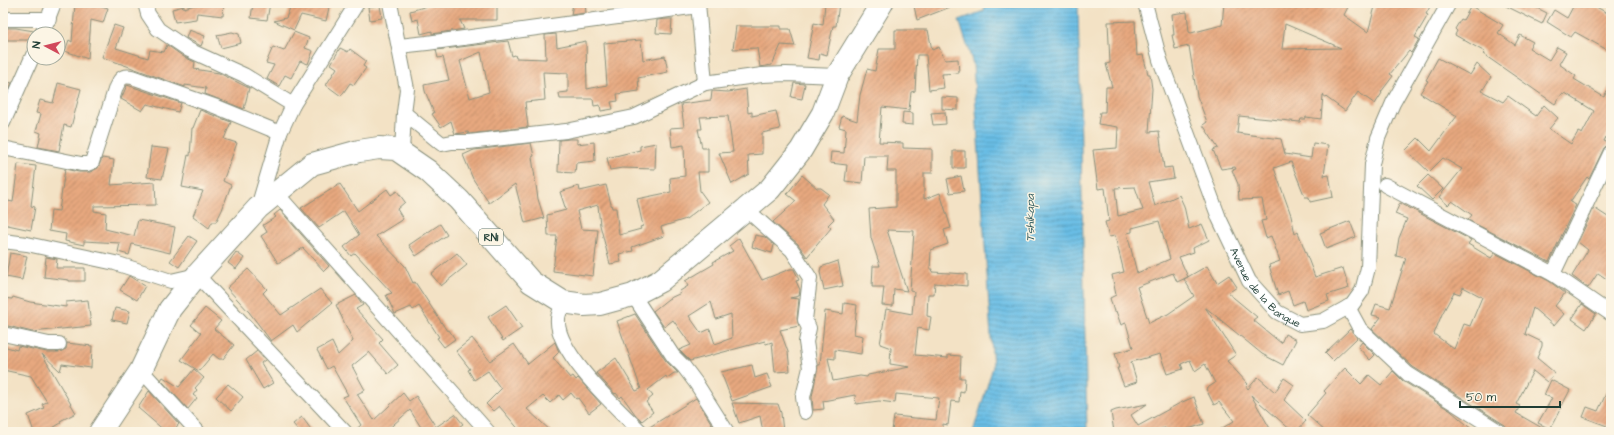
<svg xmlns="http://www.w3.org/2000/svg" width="1614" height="435" viewBox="0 0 1614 435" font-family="'Architects Daughter',sans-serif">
<defs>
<pattern id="water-rules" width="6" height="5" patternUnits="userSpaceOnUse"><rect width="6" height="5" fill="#69bee6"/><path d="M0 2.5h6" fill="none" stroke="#569cbb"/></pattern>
<pattern id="building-hatch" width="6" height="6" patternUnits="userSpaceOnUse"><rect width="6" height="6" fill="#e7a87f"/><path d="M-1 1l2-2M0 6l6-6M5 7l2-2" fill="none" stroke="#bb8a69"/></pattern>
</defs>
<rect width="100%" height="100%" fill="#fcf5e5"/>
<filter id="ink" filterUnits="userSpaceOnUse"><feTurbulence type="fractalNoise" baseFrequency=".025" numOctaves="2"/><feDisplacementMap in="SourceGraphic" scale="8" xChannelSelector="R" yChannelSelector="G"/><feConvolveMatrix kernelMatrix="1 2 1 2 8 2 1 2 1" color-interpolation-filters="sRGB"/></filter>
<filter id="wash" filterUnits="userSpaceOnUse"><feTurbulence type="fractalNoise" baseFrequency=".012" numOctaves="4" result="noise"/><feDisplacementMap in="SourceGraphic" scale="16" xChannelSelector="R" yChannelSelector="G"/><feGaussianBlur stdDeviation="0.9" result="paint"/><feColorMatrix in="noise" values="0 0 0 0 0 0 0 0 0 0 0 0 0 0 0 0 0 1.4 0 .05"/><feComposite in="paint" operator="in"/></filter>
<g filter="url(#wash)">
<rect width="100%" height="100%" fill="#f3e2c5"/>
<path fill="url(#water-rules)" stroke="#447e8d" d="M985,3H1078L1087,432H973L993,367L973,64L959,20L984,11Z"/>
<g id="blocks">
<path fill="url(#building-hatch)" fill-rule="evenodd" d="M75,3H91L108,8L103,23L91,20L88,59L65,51L69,40L72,42Z
M202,3H224L223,16L197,13L196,19L175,22L172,9L184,6V8Z
M253,3H270L267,20L251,18Z
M292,3H330L326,21L301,15L294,30L274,21L286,18Z
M438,3L481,5V3H497V20H460L464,29L432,34V31L421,34L418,19L412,21L410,11Z
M573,3H585L586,13L571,15Z
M825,3H839L836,26H833L827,55L820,53L819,60L807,58L814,23L823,25Z
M930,3H958V4L917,20L914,6Z
M1224,3H1350L1344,15L1368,32L1376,3H1432L1426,14L1428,15L1415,37L1419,39L1411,53L1409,51L1390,74L1393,76L1381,92L1382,93L1375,104L1358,92L1345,111L1323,95L1321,119L1306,117L1305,119H1301L1300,122L1239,116L1237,133L1281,139L1285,154L1311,158L1313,143L1328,145L1324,176L1329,175L1333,197L1310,202L1309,197H1305L1291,162L1274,168L1291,215L1295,234L1298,232L1315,277L1343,268L1349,288L1327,295L1329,301L1306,310L1303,301L1293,305L1288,291L1278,295L1269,265L1280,261L1271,236L1266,238L1261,221L1266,220L1262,199L1239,200L1238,184L1232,170L1236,169L1235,167L1221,169L1213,150L1218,148L1203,125L1207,122L1197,96L1189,46L1175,49L1172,35H1174L1172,14L1187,12L1189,32L1191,33L1222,25ZM1285,24L1341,48L1282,49Z
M1500,3H1527L1547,13L1542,24Z
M1575,3H1589L1611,15V52L1575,32L1571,37L1547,22L1554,10L1567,18Z
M380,5L382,18L370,20L368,7Z
M1471,6L1503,25L1498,33L1515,45L1520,35L1533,42L1529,48L1549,60L1557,47L1566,52L1559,64L1576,76L1574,79L1604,97L1611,83V127L1604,141L1610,144L1604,148L1589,179L1587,177L1570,202L1576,205L1549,262L1468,220L1472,215L1452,201L1448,205L1439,197L1462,169L1443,158L1429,172L1406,150L1418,138L1431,151L1457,116L1420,93L1428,81L1426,80L1438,58L1470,75L1477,64L1491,77L1482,91L1503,102L1508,96L1536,116L1544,105L1558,118L1549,129L1571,144L1578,132L1582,134L1594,111L1565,93L1564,95L1562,94L1555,104L1483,54L1485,52L1455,35L1457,31L1455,29L1461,19L1463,20Z
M666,19H672L671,34L656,33L657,20Z
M1135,21L1137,56L1143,55L1148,74H1150L1152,89L1149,132L1159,131L1164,168L1172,167L1174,178L1148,182L1155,206L1179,195L1184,206L1189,229L1202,224L1209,240L1193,248L1194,252L1179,257L1188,277L1177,282L1173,273L1137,287L1149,323L1168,314L1194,296L1184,279L1207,266L1217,283L1229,275L1237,287L1228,293L1257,317L1253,320L1281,343L1285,334L1296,340L1283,365L1262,354L1205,307L1236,355L1227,361L1248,384L1246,386L1248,389L1258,377L1275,392L1284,378L1294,385L1284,400L1306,421L1296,432H1293L1251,395L1272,432H1216L1234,421L1219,402L1214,405L1206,389L1215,383L1205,364L1195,371L1190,360L1181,364L1183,369L1167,374L1160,354L1131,362L1137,382L1124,386L1117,368H1119L1115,353L1133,348L1126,323L1121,325L1116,311L1114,312L1110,298L1116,295L1112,275L1124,272L1115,236L1109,237L1105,222L1109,221L1105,188L1098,189L1093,150L1117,148L1118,127L1098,124L1100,112H1105L1106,87H1112L1106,64L1110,63L1108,22ZM1135,187L1143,210L1118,216L1115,188ZM1159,221L1170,259L1137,273L1127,233L1132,232V228Z
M114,25L123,28L116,48L148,58L150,50L164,52L167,45L184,57L195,62L194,69L219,73L249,88L244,109L205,94L206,88L185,85V87L102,57Z
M736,26H781V29H790L795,46L781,45L772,65L760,67L757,48L733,49Z
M3,28H16L34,31V40H3Z
M189,30L205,36L201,46L186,38Z
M895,30H928L932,50L939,47L945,60L958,59L959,73L942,74L944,88L929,90L926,55H917L915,91L911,92L909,110L882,107L879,142L903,143V148L932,149V173H924V199L940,193L951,228L944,230L948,244L931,250L930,269H933L932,272L967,274V286L935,283L934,294H928L927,316L931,317L929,330L918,328L915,355L948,358V355L961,356L960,378H965L964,392L960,391L959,402L951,401L948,425L943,424V432L892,431L894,416L936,420L939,398L896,394L895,403L879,401L856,404L855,395L823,401L824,409L813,410L812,397L818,365H820L825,311L843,314L844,303L857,305L854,334L863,336L861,354L835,350V359L828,358L833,381L860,376L867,377L868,375L910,367L890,364L891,348L880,344L886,309L912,314L914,292L910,291L914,231L887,230L907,291L894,289L893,306L882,305L884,287H872L873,266H880L871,238L869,209L896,207V171H887L888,156H864L862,183L845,181L847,165L830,163L831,152L844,153L846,129L839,127L842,116L857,121L860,95L867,69L875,71L879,49H895Z
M232,32L239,34L241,43L221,48L217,35Z
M294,32L309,38L305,48L313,51L308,64L300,61L291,78L285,75L279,86L267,79L274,65L266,63L273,47L284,51Z
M556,34L557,47L586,41L587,89L607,85L604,43L641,40L643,60L665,56L668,72L638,78L639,91L617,94L618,101L611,102L613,109L601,111L600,105L594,106L593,99H560L559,93L568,92V73L543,72L545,100L525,102L528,127L469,134L468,132L455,134L451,121L441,127L432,114L434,113L425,91L424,85L449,80L443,57L438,58L436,50L508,41L512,56L515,55L516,58L546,59L545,35ZM481,52L489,92L470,98L460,61Z
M340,48L348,52L350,49L366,61L363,66L366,68L354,85L350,83L341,96L326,85L337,68L331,64Z
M3,81L12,83L5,98H3Z
M58,83L81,89L71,127L64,125L59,151L38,147L41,133L36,131L41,114L36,113L40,100L53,103Z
M794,83L805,84L802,99L791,97Z
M127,85L181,103L178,112L147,104L142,111L121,99Z
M746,89L748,113L752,112V116L776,111L780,129L762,133V154L748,155L749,174L732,184L719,153L733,152L728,116L700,117L702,129H698L702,148H708V172H698L700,191L708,202L686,219L661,227L664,236L632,247L633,251L619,254L621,262L610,264L600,225L598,205L577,211L581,229L598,230L593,276L553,271L557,236H548L547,215L566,210L560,192L579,186L580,191L606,185L612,208H616L619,235L641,229L640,227L643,226L637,199L671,192L670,178L685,176L684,145L672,147L670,128L684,127L681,104L711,100L712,91L728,92Z
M942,97L958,98V110L942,109Z
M200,110L231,122L224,139L237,143L223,181L231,185L222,210L216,222H212L209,228L193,216L203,191L182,187L188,155L190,156L192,128H193Z
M903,112L913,113V125L902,124Z
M945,112L946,124L933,125L931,113Z
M569,139H577V144L594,142L595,161L576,163L575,173L558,172L559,140Z
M531,143L534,156L532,157L538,199L544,218L525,223L515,184L489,203L473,179L463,155L474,150Z
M656,143L655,169L622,168L610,170L607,158L640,150V146Z
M151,147L169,149L162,179L147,177Z
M953,151H965V168H953Z
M102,158L114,160L111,185L155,182L156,205L94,206V211L106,213L105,229L134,236L138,220L175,227L170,253L132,244L129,255L118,252L120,243L84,241V245L65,241L66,234L49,231L51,210L59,211L65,169L79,172H90L98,168Z
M18,164L36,166L31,206L35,207L31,230L3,224V200L13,202Z
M802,175L817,188H821L829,194L822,204L834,219L828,225L831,228L807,257L798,244L773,222L796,201L787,194Z
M1428,175L1443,189L1432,200L1417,186Z
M961,176L964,191L950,193L947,179Z
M340,184L358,211L387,189L391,195L397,191L405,202L397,209L403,219L376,236L405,266L413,283L415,282L447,331L449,330L455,339L444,347L437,338L439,337L419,306L413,310L411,307L395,314L386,295L392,293L355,253L351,256L344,247L359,235L344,211L319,228L301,208Z
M1400,203L1471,240L1468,244L1491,258L1495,253L1549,281L1565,293L1555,306L1564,314L1554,326L1533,308L1525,334L1542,342V346L1537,358L1555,373L1547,382L1533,371L1516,404L1520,406L1516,413L1549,432H1511L1508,431L1505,425L1413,367L1372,329L1381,317L1372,315L1376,304L1390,308L1406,258L1396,256L1399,238L1407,219L1395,214ZM1463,287L1482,297L1470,326L1464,324L1454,349L1434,334L1442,314L1454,292L1460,294Z
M1594,208L1611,219V282L1598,273L1588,288L1572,276L1588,250L1578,242Z
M280,210L329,266L324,271L303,248L278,263L261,236L267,232L263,225L276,217L274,215Z
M1350,221L1356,237L1326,249L1320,233Z
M440,224L447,235L416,256L409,245Z
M755,235L765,237L774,245L772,253L752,247Z
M189,236L197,241L179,267L170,261Z
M739,238L762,280L790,269H794L799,280L796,281L800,290L799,296L790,298L799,299L797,319L799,326L780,330L788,352L790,371L775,372L772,342L766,344L765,341L690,361L679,350L691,345L673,320L664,327L653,311L668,299L681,293L680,291L688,286L685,281L714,264L713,262L733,251L729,246ZM711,302L716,319L731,314L732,338L715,344L710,329L701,333L689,316Z
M236,252L244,258L236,269L228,263Z
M10,253L27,256L22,280L6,277Z
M457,253L467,265L441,286L431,274Z
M46,257L57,259L56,268H85V281H69V280L44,277Z
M838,261L843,286L824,290L820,272L821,267Z
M248,269L267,289L263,293L281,315L320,289L332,303L297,332L293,325L271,341L249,312L227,288Z
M129,276L145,286L137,300L120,290Z
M356,295L363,305L356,309L383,339L379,343L398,365L388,374L369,352L352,366L365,390L357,394L374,420L403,393L409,401L416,396L436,427L455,414L463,424L452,432H424L410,410L385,432H353L361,425L343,397L348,395L332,366L327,369L317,350L332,342L338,355L353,341L336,305Z
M13,297L30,302L66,307V302L88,300L91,326L32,332L4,325L6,318H3V298L12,299Z
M1582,304L1596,314L1586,329L1572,319Z
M506,305L522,328L503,341L488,317Z
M115,308L130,311L127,323L112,320Z
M205,308L221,321L214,329L234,345L223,359H219L213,354L199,371L181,360L201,333L191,325Z
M635,314L666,361L678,373H674L667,378L666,376L648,390L653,396L646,402L653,412L642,421L635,414L622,396L620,398L616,393L615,394L596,373L616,358L636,391L641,389L617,321Z
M1350,329L1357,338L1333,361L1325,353Z
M472,338L490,361L514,344L528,364L555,342L559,352L553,358L570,378L573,376L576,380L578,378L601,404L589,413L578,398L576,399L571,393L563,400L559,395L550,403L543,396L527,409L552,432H521L499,406L493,411L486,404L501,389L488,371L474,380L468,370L470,369L456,351Z
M1362,342L1375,355L1370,360L1358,347Z
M67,343L92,346L91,368L62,364L60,371L42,354L76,413L60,421L61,423L46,432H34L28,415L44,408L42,404L47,402L31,376L3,370V346L17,350L18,346L47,352H59L66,349Z
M257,351L265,360L261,363L273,383L263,389L246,360Z
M752,365L755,378L767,374L772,387L732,401L721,372Z
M1345,368L1361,384L1369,375L1381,385L1393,371L1403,381L1451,411L1475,432H1326L1307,415L1326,393L1324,391Z
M194,369L204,378L195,388L197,390L193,395L197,398L188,409L161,380L163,377L179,387Z
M1551,380L1570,390L1550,429L1538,423L1552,398L1544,395Z
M1611,383V418L1607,426L1583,417L1587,407L1598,411Z
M228,384L243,397L231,411L216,397Z
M149,391L179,424L172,432H166L138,408Z
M1194,397L1204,424L1179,432H1167L1165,428L1151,432H1114L1111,412L1116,410L1147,404L1131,415L1138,426L1180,403Z
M696,398L716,431L713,432H649L648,428Z
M732,403L778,404L781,413L783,432H763L760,416L739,423Z
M302,417L313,432H300L293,424Z"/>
</g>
</g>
<g filter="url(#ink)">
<use href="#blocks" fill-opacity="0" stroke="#89907c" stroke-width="1"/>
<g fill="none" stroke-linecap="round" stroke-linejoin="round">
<g stroke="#89907c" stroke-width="16">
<g id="street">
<path d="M145,3L148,14L158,29L189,50L244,75L293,105"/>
<path d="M390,3L407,89L404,113L402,152"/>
<path d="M698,3L705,83"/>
<path id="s1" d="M1145,3L1160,60L1219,218L1249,281L1277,312L1300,324L1323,321L1352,305L1362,291L1368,268L1372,164L1378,138L1393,103L1449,3"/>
<path d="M3,19H49"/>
<path d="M42,34L54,3"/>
<path d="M399,46L427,43L698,6"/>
<path d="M404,113L442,144L452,142H469L566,131L634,117L705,83L762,75L786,74L837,76"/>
<path d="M3,123L34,53"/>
<path d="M3,148L81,164H87L92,162L116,87C120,79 122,75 132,77L217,107L280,133"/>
<path d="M1385,185L1553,274L1611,152"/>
<path d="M277,194L488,432"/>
<path d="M258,207L280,133L293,105L357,3"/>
<path d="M746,209L792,250L810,278L805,320L809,328L806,342L810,368L803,397L805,412"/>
<path d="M3,241L27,244L115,263L171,281L197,275L345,432"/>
<path d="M1553,274L1611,314"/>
<path d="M633,295L673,356L684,367L696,383L727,432"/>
<path d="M563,302C562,307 558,314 558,319C555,352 619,410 641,432"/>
<path d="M1348,307L1360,329L1408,374L1500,432"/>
<path d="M3,334L49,344H59"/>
<path d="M141,370L198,432"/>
</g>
</g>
<g stroke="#89907c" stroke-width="24">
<path id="highway" d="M100,432L141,370L170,309L197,275L258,208L312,164L359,151L379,148L396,149L428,171L459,200L531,282L563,302L584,305L600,304L633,295L660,281L770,189L801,150L823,113L837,76L882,3"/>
</g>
<use href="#street" stroke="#fff" stroke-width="14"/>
<use href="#highway" stroke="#fff" stroke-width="22"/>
</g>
</g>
<g text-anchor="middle" stroke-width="3" stroke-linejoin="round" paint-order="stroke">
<rect fill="#fcf5e5" stroke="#617469" stroke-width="1" x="479" y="229" width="24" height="16" rx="3"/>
<g font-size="10" font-weight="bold" fill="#1f3d34">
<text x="491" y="241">RN1</text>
</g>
<g font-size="11" fill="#1f3d34" stroke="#fcf5e5">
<text dy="4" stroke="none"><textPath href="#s1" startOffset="313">Avenue de la Banque</textPath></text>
</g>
<g font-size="12" font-style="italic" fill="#325d60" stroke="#fcf5e5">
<text transform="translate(1030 218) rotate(-90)" y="4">Tshikapa</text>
</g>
</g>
<rect width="1614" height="435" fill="none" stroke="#fcf5e5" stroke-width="16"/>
<g transform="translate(46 46) rotate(277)"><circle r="19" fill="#fcf5e5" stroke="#a4ab9e"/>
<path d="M0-3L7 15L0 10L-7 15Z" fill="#d1495b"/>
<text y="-6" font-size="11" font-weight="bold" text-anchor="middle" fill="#1f3d34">N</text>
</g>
<path d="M1460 401v6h100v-6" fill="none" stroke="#1f3d34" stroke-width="2"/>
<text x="1466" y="401" font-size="12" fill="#1f3d34" stroke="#fcf5e5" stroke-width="3" paint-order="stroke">50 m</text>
</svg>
